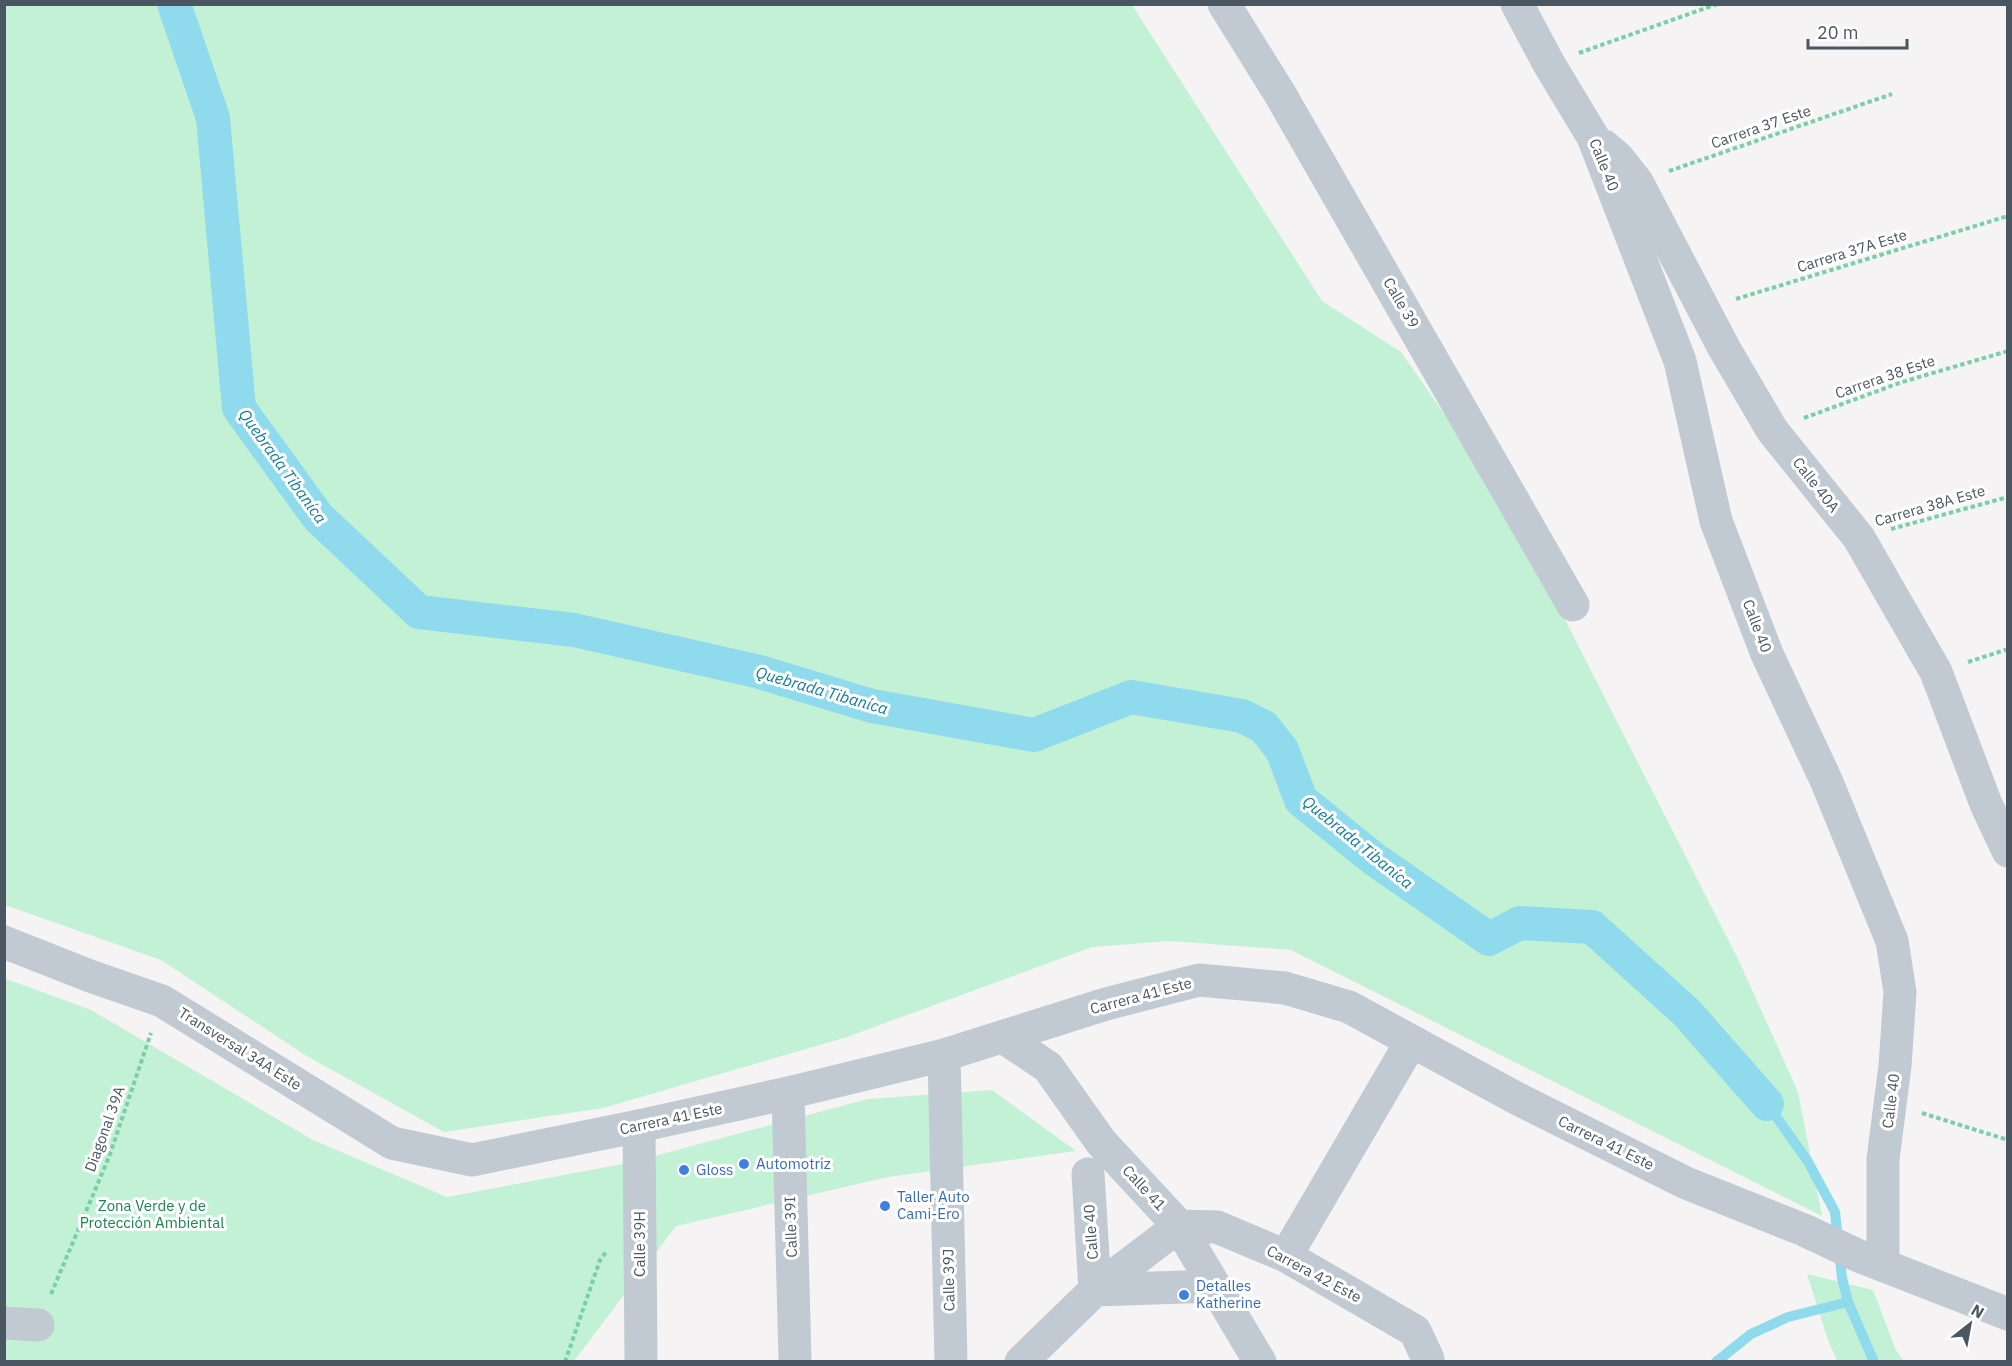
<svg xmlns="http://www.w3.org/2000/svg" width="2012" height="1366" viewBox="0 0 2012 1366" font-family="'IBM Plex Sans',sans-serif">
<rect width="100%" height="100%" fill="#f5f3f3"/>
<path fill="#c3f1d5" d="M4,5H1132L1322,301L1401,352L1503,498L1739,961L1798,1092L1822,1216L1291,950L1170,941L1092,947L847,1037L603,1108L444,1132L305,1055L161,960L5,905Z
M4,978L91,1010L313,1140L447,1197L628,1163L868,1099L992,1090L1076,1151L888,1177L676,1226L574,1361H5Z
M1807,1274L1873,1290L1896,1350L1904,1361H1837L1828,1340Z"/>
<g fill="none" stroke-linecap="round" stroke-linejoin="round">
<path stroke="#90daee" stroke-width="10" d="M1767,1104L1807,1160L1835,1212L1842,1278L1848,1302L1874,1362
M1716,1362L1751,1334L1788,1317L1848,1302"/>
<path stroke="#90daee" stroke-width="34" d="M174,4L213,118L239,408L318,517L419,612L574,630L756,671L872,706L1034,735L1131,697L1242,716L1264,727L1282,750L1301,800L1374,859L1489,939L1520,923L1592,927L1687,1013L1767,1104"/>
<path stroke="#7ad0a6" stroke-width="4" stroke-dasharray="4.5 3" stroke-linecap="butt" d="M1579,53L1717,4
M1669,171L1892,94
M1736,299L2008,216
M1804,418L1902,382L2008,351
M1891,529L2008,497
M1968,662L2008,649
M1922,1113L2008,1140
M51,1294L109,1157L151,1033
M565,1362L600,1260L607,1251"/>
<path stroke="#c1cad2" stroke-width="33" d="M1224,4L1280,94L1573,605
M1517,4L1549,64L1593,137L1680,361L1716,521L1767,654L1826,780L1892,941L1900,992L1895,1066L1883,1159V1265
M1604,146L1618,158L1637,182L1724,348L1772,430L1859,538L1936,672L1986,804L2008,851
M1003,1037L1048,1067L1101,1142L1179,1226L1260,1362
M944,1055L951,1362
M788,1093L795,1362
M639,1126L641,1362
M1088,1174L1095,1290L1214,1286
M1286,1256L1411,1042
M4,1323L38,1325
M1021,1362L1095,1290L1179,1226L1217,1227L1286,1256L1415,1331L1428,1359L1427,1362"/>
<path stroke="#c1cad2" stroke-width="33" d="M4,942L90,976L162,1001L392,1143L472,1160L639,1126L788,1093L944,1055L1106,1004L1199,980L1285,988L1349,1007L1516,1098L1686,1183L1804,1230L1859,1256L2008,1314"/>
</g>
<g fill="#3f7fe0" stroke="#fff" stroke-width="2">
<circle cx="744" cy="1164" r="6"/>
<circle cx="684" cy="1170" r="6"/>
<circle cx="885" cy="1206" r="6"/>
<circle cx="1184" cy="1295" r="6"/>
</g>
<g text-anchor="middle" stroke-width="6" stroke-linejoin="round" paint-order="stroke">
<g font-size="15" fill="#4a5661" stroke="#fff">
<text transform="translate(1761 127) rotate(-19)" y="5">Carrera 37 Este</text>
<text transform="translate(1604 165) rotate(68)" y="5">Calle 40</text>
<text transform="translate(1852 251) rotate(-17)" y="5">Carrera 37A Este</text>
<text transform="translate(1401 303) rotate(60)" y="5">Calle 39</text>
<text transform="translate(1885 377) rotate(-19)" y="5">Carrera 38 Este</text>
<text transform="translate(1816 485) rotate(52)" y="5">Calle 40A</text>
<text transform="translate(1930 506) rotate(-16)" y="5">Carrera 38A Este</text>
<text transform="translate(1757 626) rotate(69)" y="5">Calle 40</text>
<text transform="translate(1141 996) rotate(-15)" y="5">Carrera 41 Este</text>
<text transform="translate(240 1049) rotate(32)" y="5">Transversal 34A Este</text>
<text transform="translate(1891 1101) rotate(-83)" y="5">Calle 40</text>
<text transform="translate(671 1119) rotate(-12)" y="5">Carrera 41 Este</text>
<text transform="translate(105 1129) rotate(-70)" y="5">Diagonal 39A</text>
<text transform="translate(1606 1143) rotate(26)" y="5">Carrera 41 Este</text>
<text transform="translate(1144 1188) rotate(47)" y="5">Calle 41</text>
<text transform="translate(791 1227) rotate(-92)" y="5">Calle 39I</text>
<text transform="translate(1091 1232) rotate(-94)" y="5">Calle 40</text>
<text transform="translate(640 1244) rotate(-90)" y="5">Calle 39H</text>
<text transform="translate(1314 1274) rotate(28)" y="5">Carrera 42 Este</text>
<text transform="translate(949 1280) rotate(-91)" y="5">Calle 39J</text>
</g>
<g font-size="15" fill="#366cbe" stroke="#fff" text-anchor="start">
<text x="756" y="1169">Automotriz</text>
<text x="696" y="1175">Gloss</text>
<text x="897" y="1202">Taller Auto<tspan x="897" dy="17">Cami-Ero</tspan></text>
<text x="1196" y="1291">Detalles<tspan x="1196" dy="17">Katherine</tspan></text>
</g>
<g font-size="15" fill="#17864f" stroke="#fff">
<text x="152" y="1211">Zona Verde y de<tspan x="152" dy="17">Protección Ambiental</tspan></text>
</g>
<g font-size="16" font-style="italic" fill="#0c7c9b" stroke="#fff">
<text transform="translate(283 466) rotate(54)" y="6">Quebrada Tibaníca</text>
<text transform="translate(822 690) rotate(16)" y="6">Quebrada Tibaníca</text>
<text transform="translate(1358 842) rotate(39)" y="6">Quebrada Tibaníca</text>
</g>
</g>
<rect width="2012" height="1366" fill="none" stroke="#4a5661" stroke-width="12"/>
<g transform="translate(1970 1324) rotate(31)" stroke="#ffffff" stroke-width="4.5" paint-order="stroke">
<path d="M0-4.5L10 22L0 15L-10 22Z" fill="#4a5661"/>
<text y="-9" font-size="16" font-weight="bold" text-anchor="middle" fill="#4a5661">N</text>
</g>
<path d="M1808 39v9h99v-9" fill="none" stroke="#4a5661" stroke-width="3"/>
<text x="1817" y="39" font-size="18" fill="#4a5661" stroke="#ffffff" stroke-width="4.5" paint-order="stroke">20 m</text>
</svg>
